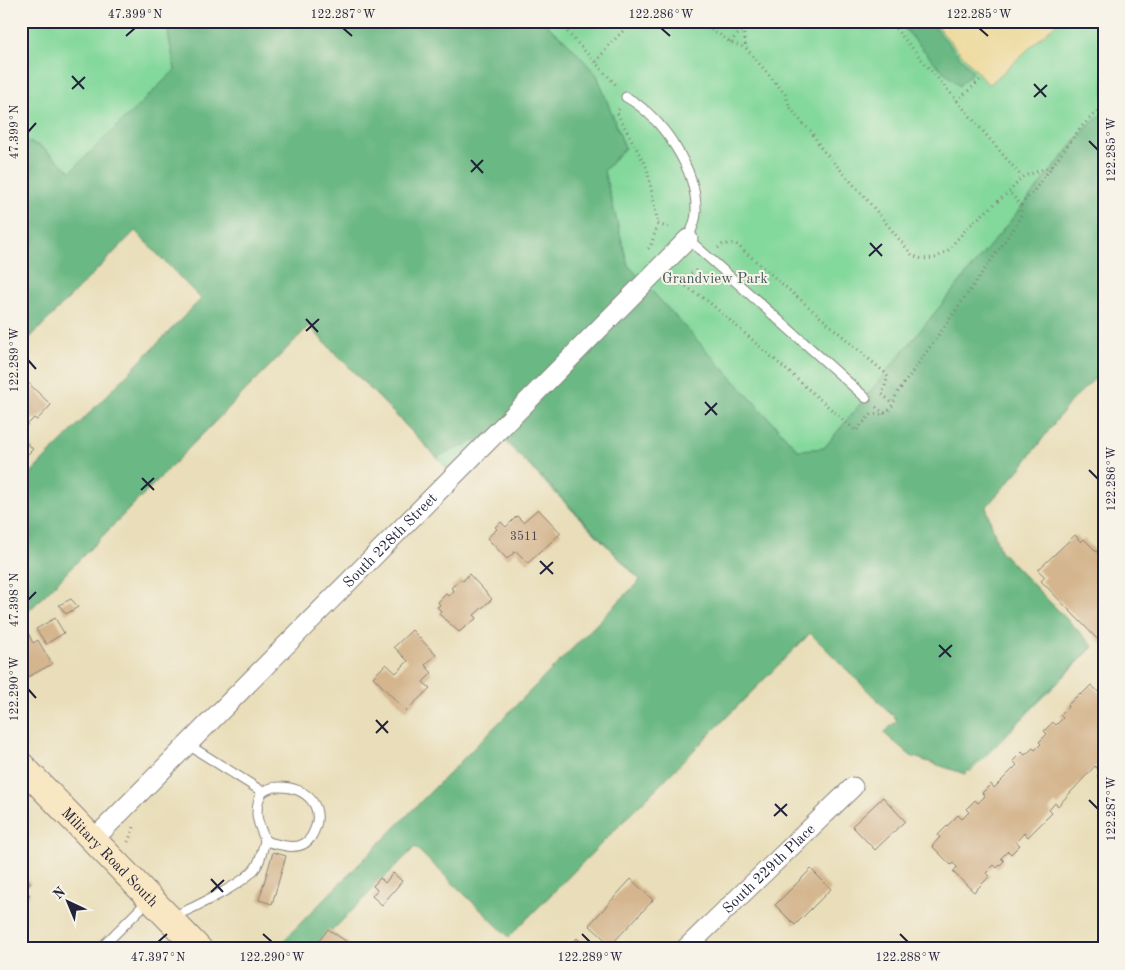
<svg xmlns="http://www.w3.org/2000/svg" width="1125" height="970" viewBox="0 0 1125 970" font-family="'Old Standard TT',serif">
<rect width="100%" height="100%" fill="#f7f3e8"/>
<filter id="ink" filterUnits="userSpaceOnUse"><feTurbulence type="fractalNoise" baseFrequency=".02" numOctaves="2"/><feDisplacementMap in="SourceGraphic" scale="10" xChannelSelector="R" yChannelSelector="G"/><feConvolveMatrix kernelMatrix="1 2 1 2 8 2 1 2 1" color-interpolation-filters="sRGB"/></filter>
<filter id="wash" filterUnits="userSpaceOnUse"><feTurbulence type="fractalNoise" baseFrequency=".0096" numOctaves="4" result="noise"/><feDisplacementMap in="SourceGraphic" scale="20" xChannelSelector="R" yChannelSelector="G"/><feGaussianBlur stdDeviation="1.12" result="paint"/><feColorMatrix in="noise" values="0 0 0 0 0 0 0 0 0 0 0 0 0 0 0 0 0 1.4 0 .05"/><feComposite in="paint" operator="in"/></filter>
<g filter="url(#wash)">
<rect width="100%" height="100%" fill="#e9deb9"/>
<path fill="#83d89b" stroke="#527d6b" d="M36,21H1104V243L905,452L1093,647L970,772L933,734L922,745L810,633L797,647L640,580L499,435L456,477L309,326L295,340L135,231L46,225L21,201V36Z"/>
<path fill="#6ab883" stroke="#466d5f" d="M172,21H542L566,41L597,75L625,148L604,171L628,265L798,450L824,448L1087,127L1104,112V370L1070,402L1020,469L986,507L1000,551L1093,646L965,774L911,756L884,733L897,720L810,633L509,937L415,847L314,949H275L640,580L498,431L437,457L309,326L21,619V483L201,299L135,231L21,347V139L40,146L71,171L175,70L167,27Z
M898,21H929L973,72L959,86L935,63Z"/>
<path fill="#eeda9e" stroke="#887e6c" d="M932,21H1059L989,85Z"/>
<g id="blocks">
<path fill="#d4b58e" d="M21,376L51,405L37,420L34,418L21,431Z
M21,438L33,449L21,461Z
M538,509L561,533L528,563L516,551L507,559L487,538L497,529L495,527L501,522L506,527L517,516L523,522Z
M1075,535L1081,542L1084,539L1104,559V646L1041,581L1045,577L1038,570Z
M469,574L492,599L474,615L477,618L459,632L439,614L441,611L437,607L440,605L438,602L446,594L448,596L454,591L451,588L461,579L463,581Z
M71,599L78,607L66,614L59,605Z
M55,618L64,633L46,644L36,629Z
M412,630L436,655L425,665L432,673L423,682L430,688L406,711L373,677L386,664L396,673L408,661L394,647Z
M28,633L33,643L38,640L52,664L26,678L21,669V636Z
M1091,685L1104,697V788L1101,785L1104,783L1097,776L1100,772L1095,766L1058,806L1055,803L1049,810L1052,813L1028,837L1024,833L1016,842L1020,845L1011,854L1008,851L1001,858L1004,861L997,868L994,865L986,873L990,876L974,892L953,872L957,867L953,863L951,865L932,846L940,837L938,835L958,815L962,819L969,812L966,809L975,800L978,803L985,796L982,793L991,784L994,788L1017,765L1013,761L1022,752L1025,755L1033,748L1035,750L1041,744L1039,742L1047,734L1044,731L1053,722L1056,725L1063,718L1060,715L1068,707L1067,706L1080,693L1081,695Z
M883,797L905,821L875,850L852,826Z
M273,852L286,856L272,904L259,900Z
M811,869L831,889L795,925L775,905Z
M21,872L31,883L25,889L30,895L21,902Z
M393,873L402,881L382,905L372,896L377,890L373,886L380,878L385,883Z
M631,879L653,900L611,945L589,925Z
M328,929L350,944L346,949H313Z
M577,938L588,949H567Z"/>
</g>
</g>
<g filter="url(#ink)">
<use href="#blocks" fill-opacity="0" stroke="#86807a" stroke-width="1"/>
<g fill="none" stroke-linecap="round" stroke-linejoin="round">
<g stroke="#86807a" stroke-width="11">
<path id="service" d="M626,97C662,117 698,170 696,213C696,221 691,231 688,239L866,398
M187,744L263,792
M172,917C191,909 245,884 256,867C261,860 262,850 265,841V840C262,832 257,822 257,814C257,807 258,797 263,792C267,789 273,787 278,787C308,786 328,809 311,837C301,853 280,845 265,841
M100,949L148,901"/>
</g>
<g stroke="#86807a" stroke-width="21">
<g id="minor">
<path id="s1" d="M93,840L688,239"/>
<path id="s2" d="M685,949L853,787"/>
</g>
</g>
<g stroke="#86807a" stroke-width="28">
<g id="secondary">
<path id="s3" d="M21,765L199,949"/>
</g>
</g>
<path stroke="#86807a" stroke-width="3" stroke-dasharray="1 4" stroke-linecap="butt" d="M557,21L617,86
M699,21L707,28L718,33L730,42L746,48L785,94L790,107L803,124L811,131L821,148L868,201L912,255L922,259L936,258L948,250L969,226L1009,192L1022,177L1052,166
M889,21L1022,177
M743,29L746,48
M730,42L751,21
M596,62L609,45L633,21
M957,101L982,78
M619,109L617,113L647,168L658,224L651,245L647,251
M1021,205L1036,188L1081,127L1104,105
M658,224L672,229
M718,248L723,244H736L884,372L888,377L882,394L893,404
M678,281L698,269
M673,283L678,281L709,302L856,431L871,414C887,416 892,410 896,395L1016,225L1021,215V205L1009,192
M876,407L885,414
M128,842L134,827"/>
<use href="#service" stroke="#fff" stroke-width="9"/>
<use href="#minor" stroke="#fff" stroke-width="19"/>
<use href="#secondary" stroke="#f9e7c3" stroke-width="26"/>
</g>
</g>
<path fill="none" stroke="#22223b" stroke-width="2" d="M343,28L352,36M661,28L670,36M979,28L988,36M126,36L135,28M72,76L84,89M1034,84L1046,97M72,89L85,77M1034,97L1047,85M28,132L36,123M1089,141L1098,150M471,160L483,173M471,172L483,160M870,243L882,256M869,256L882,244M306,319L318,332M306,331L319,319M28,360L36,369M705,402L717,415M705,415L717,403M1089,470L1098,479M142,478L154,490M141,490L154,478M540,561L553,574M540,574L553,562M28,600L36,592M939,645L951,657M939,657L952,645M28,689L36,698M376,720L388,733M376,733L388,721M1089,800L1098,809M775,804L787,816M774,816L787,804M211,879L223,892M211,892L224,880M263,934L272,942M582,934L590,942M900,934L908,942M158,942L167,934"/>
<g text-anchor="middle" stroke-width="4" stroke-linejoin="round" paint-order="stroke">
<g font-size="12" fill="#4e4750">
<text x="524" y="540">3511</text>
</g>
<g font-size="15" fill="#3f5958" stroke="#f7f3e8">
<text x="715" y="283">Grandview Park</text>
</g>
<g font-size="15" fill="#22223b" stroke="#f7f3e8">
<text dy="5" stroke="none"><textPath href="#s1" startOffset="422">South 228th Street</textPath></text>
<text dy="5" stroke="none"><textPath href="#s3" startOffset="128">Military Road South</textPath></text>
<text dy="5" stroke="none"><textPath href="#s2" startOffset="116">South 229th Place</textPath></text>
</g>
</g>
<rect width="1125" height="970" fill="none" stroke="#f7f3e8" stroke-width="55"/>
<g transform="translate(68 902) rotate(316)" stroke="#f7f3e8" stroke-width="4" paint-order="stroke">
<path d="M0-4L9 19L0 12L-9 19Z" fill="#22223b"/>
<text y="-8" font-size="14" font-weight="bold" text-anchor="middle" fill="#22223b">N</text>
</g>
<rect x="28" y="28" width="1070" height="914" fill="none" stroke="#22223b" stroke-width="2"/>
<g font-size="12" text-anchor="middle" fill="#22223b">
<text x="135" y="18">47.399°N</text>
<text x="343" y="18">122.287°W</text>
<text x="661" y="18">122.286°W</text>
<text x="979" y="18">122.285°W</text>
<text transform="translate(14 132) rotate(-90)" y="4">47.399°N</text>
<text transform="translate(1111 150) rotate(-90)" y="4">122.285°W</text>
<text transform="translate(14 360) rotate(-90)" y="4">122.289°W</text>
<text transform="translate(1111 479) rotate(-90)" y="4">122.286°W</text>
<text transform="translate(14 600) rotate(-90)" y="4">47.398°N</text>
<text transform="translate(14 689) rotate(-90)" y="4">122.290°W</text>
<text transform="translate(1111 809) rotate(-90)" y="4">122.287°W</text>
<text x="158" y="961">47.397°N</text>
<text x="272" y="961">122.290°W</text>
<text x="590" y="961">122.289°W</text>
<text x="908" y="961">122.288°W</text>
</g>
</svg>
